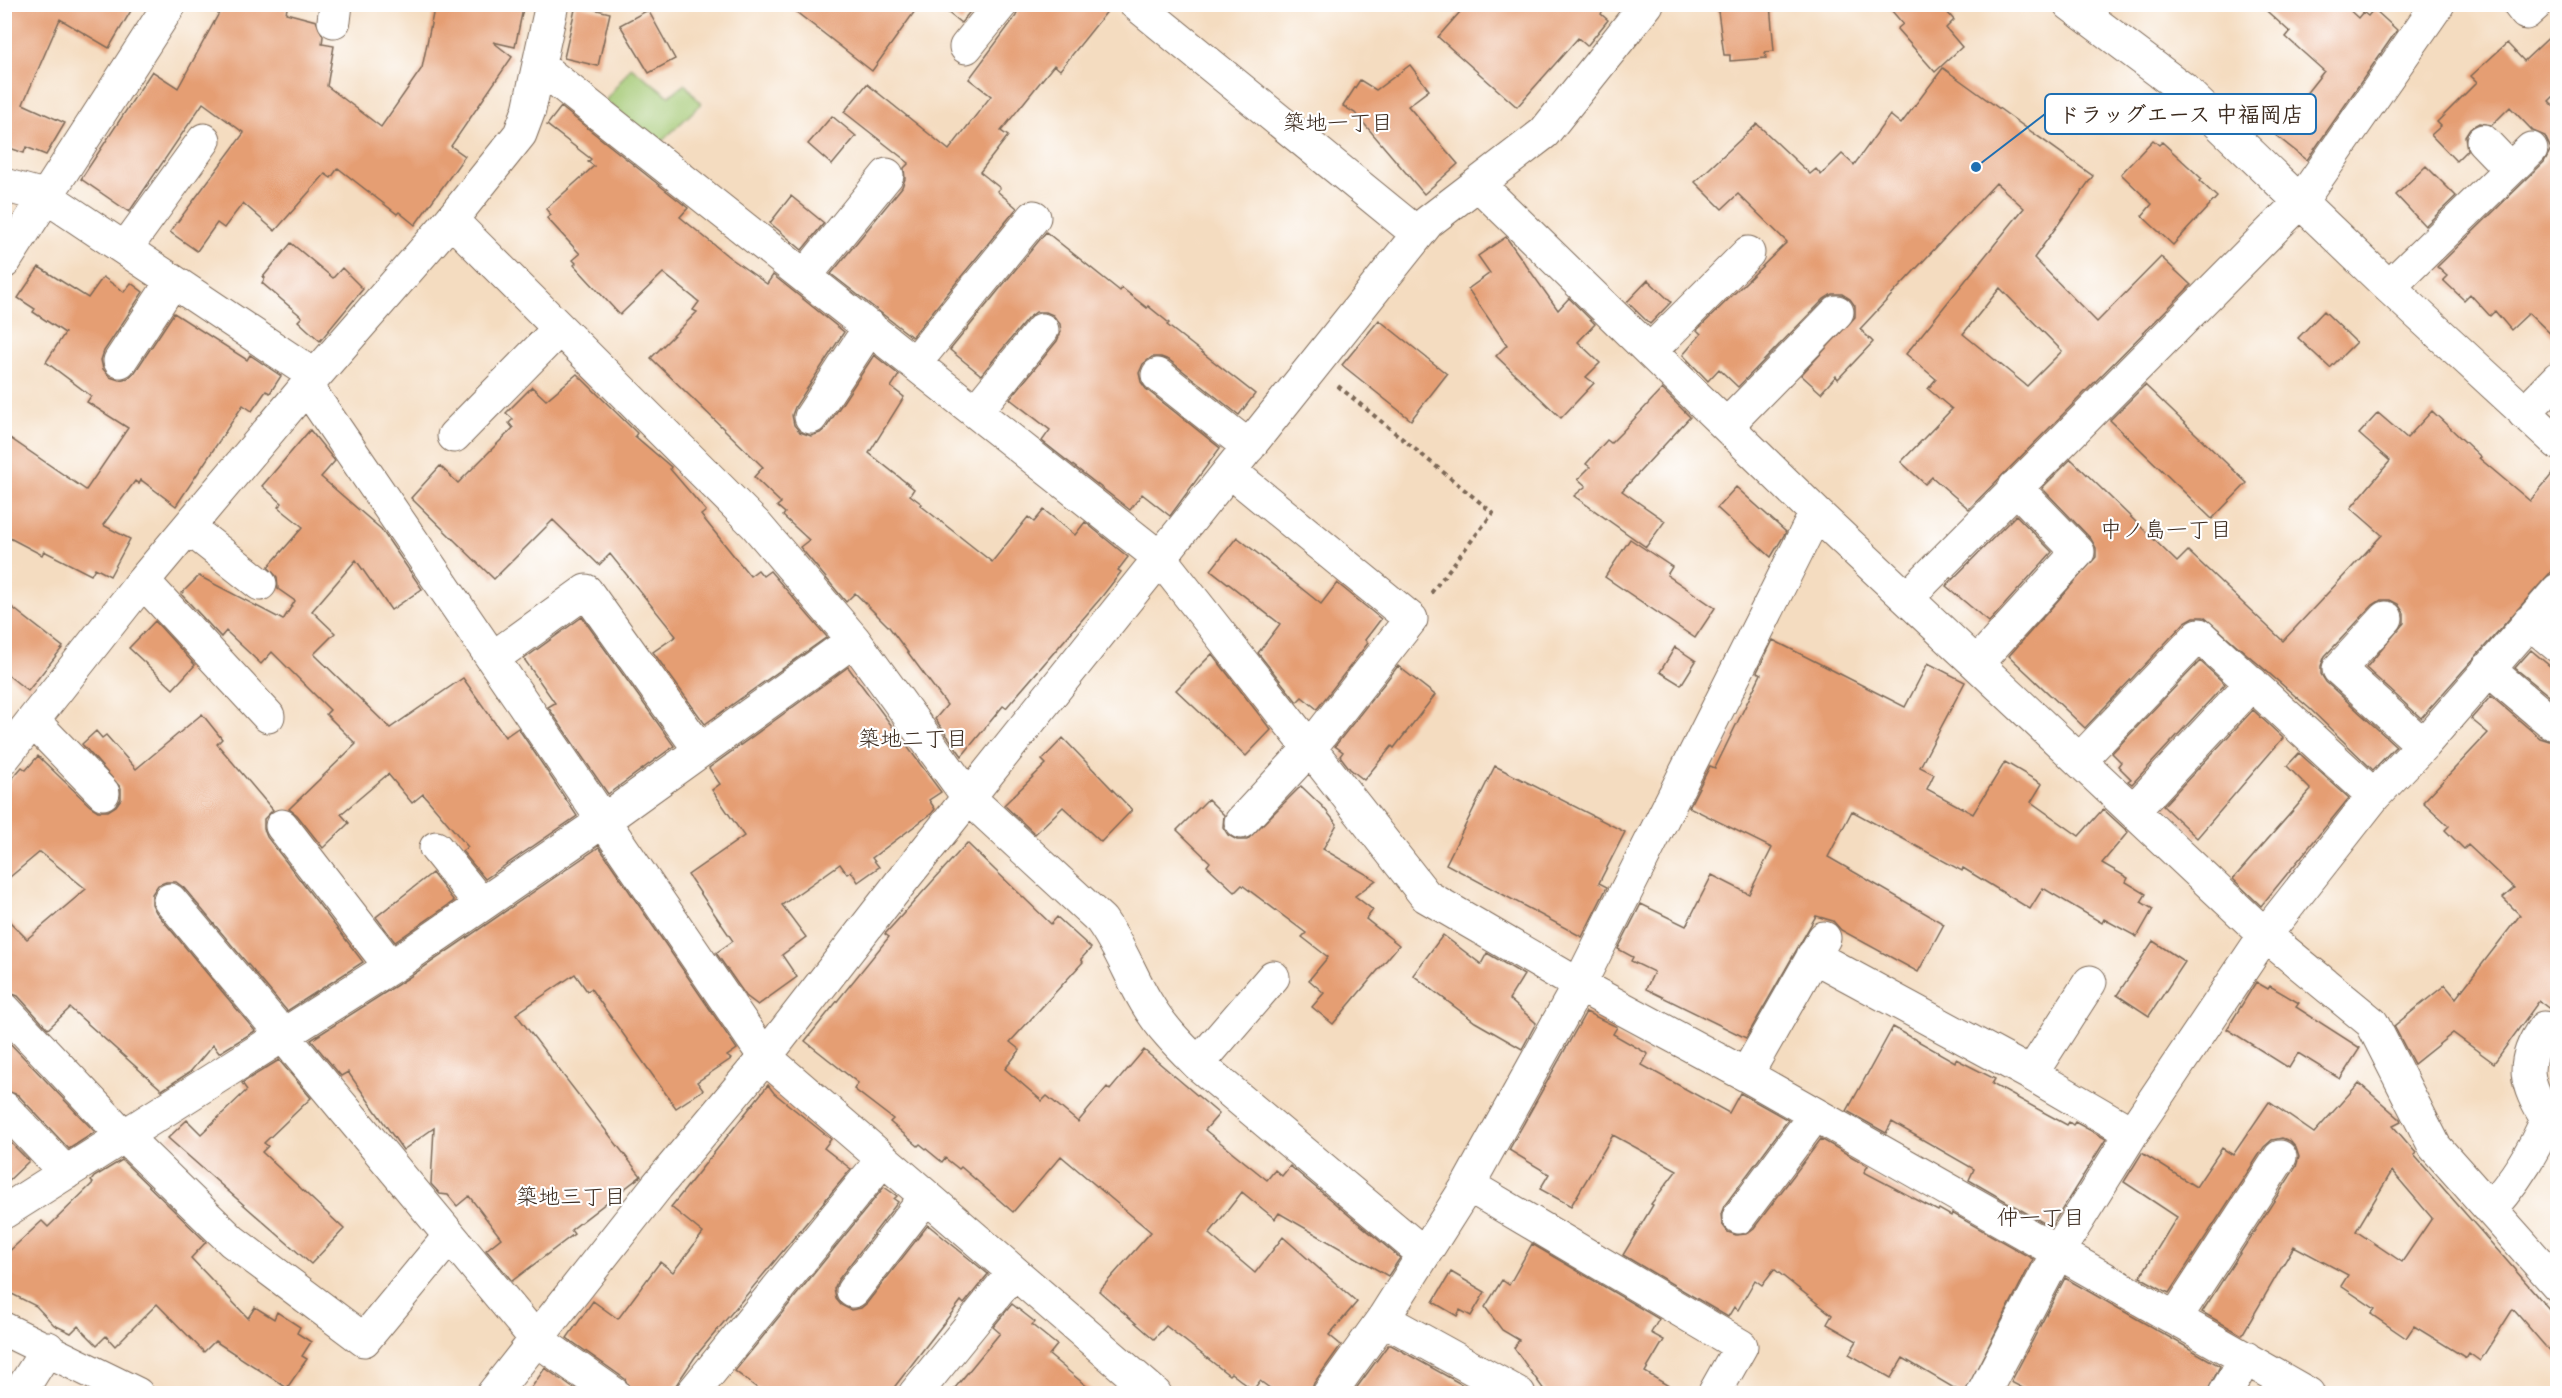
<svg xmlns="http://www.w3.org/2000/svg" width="2562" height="1398" viewBox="0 0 2562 1398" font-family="Dekko,'Klee One',sans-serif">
<rect width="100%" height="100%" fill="#fff"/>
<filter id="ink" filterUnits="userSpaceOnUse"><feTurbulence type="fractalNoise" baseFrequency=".0167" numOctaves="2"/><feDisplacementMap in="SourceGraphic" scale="12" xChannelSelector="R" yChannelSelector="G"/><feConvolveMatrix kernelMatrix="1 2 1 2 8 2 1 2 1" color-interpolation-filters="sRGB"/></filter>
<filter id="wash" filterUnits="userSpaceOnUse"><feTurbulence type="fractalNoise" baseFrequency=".008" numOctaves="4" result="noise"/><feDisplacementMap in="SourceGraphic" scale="24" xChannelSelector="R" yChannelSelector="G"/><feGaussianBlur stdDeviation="1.35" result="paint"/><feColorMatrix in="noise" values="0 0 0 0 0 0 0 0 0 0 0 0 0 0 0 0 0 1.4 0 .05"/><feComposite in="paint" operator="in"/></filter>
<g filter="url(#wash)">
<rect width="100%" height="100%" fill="#f4dcc0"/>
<path fill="#a3c872" stroke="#6f7948" stroke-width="1.5" d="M631,67L669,96L685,84L701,104L659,144L605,101Z"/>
<g id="blocks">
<path fill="#e59e73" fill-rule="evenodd" d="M4,4H135L109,48L60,19L23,104L65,123L46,155L26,147L24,153L4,146Z
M224,4H288L286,13L316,21L323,36L322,44L334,46L327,86L381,127L422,68L435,4H524L515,47L493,42L512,57L451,146L465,156L415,225L399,212L397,214L338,168L331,178L325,174L275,231L243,203L224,228L217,223L197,251L170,232L244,133L203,103L129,212L81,179L152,71L178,88Z
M786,4H920L872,71Z
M937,4H976L961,23Z
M1019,4H1113L1060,70L1054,65L1001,131L1008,136L980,172L1000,188L997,191L1017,208L912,337L831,274L902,187L905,179L904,168L909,163L844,112L867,84L949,150L991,96L969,79L1016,16Z
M1467,4H1606L1601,14L1608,20L1587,46L1578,38L1517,107L1438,37Z
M1717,4H1770L1774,51L1765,52L1766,58L1730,61V55H1724Z
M1886,4H1940L1954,20L1946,28L1962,47L1935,72L1897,29L1903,24Z
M2259,4H2343L2358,18L2363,12L2368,16L2374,9L2397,30L2307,160L2274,134L2324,71L2286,37L2290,32Z
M576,5L610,13L598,66L564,58Z
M648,10L675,59L649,73L620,25Z
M2558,29V92L2549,101L2558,110V341L2529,313L2511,330L2495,311L2490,316L2470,294L2464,300L2443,280L2447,276L2437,267L2544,162L2551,149L2545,136L2533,131L2510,107L2492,125L2479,123L2470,128L2465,136L2467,150L2456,161L2431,135L2441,126L2437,122L2477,82L2471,76L2507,43L2524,61Z
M1410,65L1429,90L1408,106L1458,164L1424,194L1355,113L1343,106L1360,80L1376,90Z
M1943,68L2093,176L2034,258L2097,322L2161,257L2191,285L1969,509L1932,477L1925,484L1901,462L1952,409L1928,389L1936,379L1906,354L2024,208L1996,183L1860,329L1873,342L1838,379L1836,376L1821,393L1801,375L1855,317V306L1850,299L1842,294H1832L1824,299L1738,387L1719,369L1708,381L1683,355L1701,334L1697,330L1787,242L1738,194L1722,209L1695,182L1757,124L1810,174L1816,169L1821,175L1842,154L1854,165L1890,115L1901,124ZM2000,288L2062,351L2027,386L1963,334Z
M561,107L688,208L680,217L729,257L767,284L773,275L844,332L795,407L792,415L794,425L800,432L811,436L820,433L826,428L874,355L899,375L891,387L904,397L869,453L914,489L910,495L922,504L920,505L992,562L1028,517L1034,522L1044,510L1075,535L1085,522L1128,557L1118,570L1121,572L1100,599L1006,708L1003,706L962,756L935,719L947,705L889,627L855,593L846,602L800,547L809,540L783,516L785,513L777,506L781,503L754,477L763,467L651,358L697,312L693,310L699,302L663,273L620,315L574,265L576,263L573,260L580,254L547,218L551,215L546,209L594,166L588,162L591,159L547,125Z
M832,116L856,136L832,165L808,144Z
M2153,140L2159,145L2162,142L2202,179L2200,181L2217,197L2173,245L2142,216L2152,204L2121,174Z
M2426,166L2456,196L2425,226L2396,195Z
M791,196L824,223L802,250L770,223Z
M1046,232L1120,291L1122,288L1147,308L1148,306L1169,323L1167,325L1255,394L1239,415L1169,360L1161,357H1152L1143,364L1139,373L1141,382L1146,389L1220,448L1170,516L1142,494L1130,510L1042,441L1050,430L1010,399L1057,341L1061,332L1060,324L1053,315L1046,312H1036L1028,318L981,375L950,350Z
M1506,237L1558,310L1569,298L1595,324L1578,342L1600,363L1586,377L1594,383L1561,418L1496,356L1507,345L1468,289L1490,273L1478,256Z
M291,243L333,278L342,268L363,289L320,341L298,321L302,317L262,283L265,278L263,277Z
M39,267L88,298L103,277L124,292L131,283L143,292L104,351L101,360L103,369L110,377L119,380L128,378L135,372L174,313L247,360L250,355L281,376L270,393L266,391L252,411L243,405L176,506L141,480L139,484L135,481L103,525L130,539L110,576L95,568L91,575L44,551L42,555L4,535V434L86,490L128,428L87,402L91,396L46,362L65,333L33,312L35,309L18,298Z
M1648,280L1671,302L1650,324L1627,302Z
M2324,311L2356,342L2330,368L2298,338Z
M1379,320L1447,374L1411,420L1342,365Z
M577,374L637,433L635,436L671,467L670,469L706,511L701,515L750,576L758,570L763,576L770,571L827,637L705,724L653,652L676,636L610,554L599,565L553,520L494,579L411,498L440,466L458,483L513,428L509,423L513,419L506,413L532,387L546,400Z
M2145,385L2247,483L2212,519L2110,420Z
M1662,389L1690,417L1622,491L1665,521L1646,547L1574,496L1586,486L1578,479L1590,467L1586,464L1607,440L1611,443L1621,433Z
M2432,411L2481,457L2479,458L2530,501L2558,467V564L2421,718L2366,668L2404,623V613L2398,604L2390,600H2381L2373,605L2325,656L2321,666V674L2326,682L2396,746L2373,770L2309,708L2204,617H2194L2185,622L2085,728L2009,656L2096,557V548L2091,539L2042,488L2071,459L2177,562L2188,551L2283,641L2382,535L2351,508L2390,461L2359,434L2378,413L2407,438Z
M310,430L335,461L321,477L381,529L422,589L391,610L356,560L312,611L335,633L314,654L390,728L463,678L505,737L518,728L577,816L485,879L462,851L468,847L423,794L412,803L388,774L341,814L349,823L323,848L297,815L289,809L356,744L326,714L330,710L272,652L261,664L226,631L221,637L181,594L199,576L283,620L295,601L278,589L277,577L268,567L303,527L278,507L282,503L262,486Z
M1736,487L1786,532L1771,557L1717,508Z
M2016,515L2052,552L1989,622L1946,586Z
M1237,537L1321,604L1337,583L1381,619L1365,640L1368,643L1317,709L1302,697L1297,702L1258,653L1280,624L1211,570Z
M1630,539L1672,567L1667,575L1715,608L1695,638L1605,577Z
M4,601L63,647L28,691L4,672Z
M582,617L674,746L608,794L548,707L555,703L524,659Z
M155,621L195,665L173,689L129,648Z
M1773,640L1905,707L1928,663L1965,682L1920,767L1934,774L1927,789L1973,814L2005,762L2042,784L2031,802L2079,836L2103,809L2128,832L2102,863L2128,878L2126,882L2146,894L2141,902L2153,909L2137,937L2104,919L2102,923L2043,888L2030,909L1963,868L1962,871L1852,811L1828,857L1944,924L1918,972L1841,930L1833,921L1816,916L1746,1038L1646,989L1654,972L1631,961L1633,957L1618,949L1641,904L1686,926L1712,875L1749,894L1772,848L1689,807L1710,766L1715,768L1761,674L1757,672Z
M1675,647L1696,661L1681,685L1660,672Z
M2531,650L2558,673V699H2553L2515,668Z
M1212,654L1271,730L1246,756L1176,690Z
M2200,661L2225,684L2132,784L2128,781L2131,779L2118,766L2121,762L2112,753Z
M1398,666L1435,695L1394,748L1392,746L1364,780L1350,769L1340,756L1343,752L1335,746Z
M848,667L941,792L929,800L935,809L932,813L872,858L879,867L858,882L851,871L847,874L840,864L782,905L806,937L782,955L797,977L758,1005L746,996L716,953L733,941L688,875L744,836L712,790L720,784L709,768Z
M2491,696L2540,738L2549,741H2558V1011L2551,1010L2539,1001L2494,1063L2453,1033L2414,1064L2394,1026L2445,985L2456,998L2520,915L2503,898L2514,888L2468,845L2464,849L2445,830L2449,826L2423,802L2488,733L2471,719Z
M2253,710L2283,738L2197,838L2163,806Z
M202,714L222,739L217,744L273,810L264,819V829L267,837L363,962L287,1011L184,888L176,882H166L158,885L152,894V904L156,912L255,1031L219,1053L213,1045L190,1072L162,1090L70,1008L48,1029L18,996L4,991V916L27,939L86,889L40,852L4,882V788L22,767L26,770L38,756L90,806L98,811H108L116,806L121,799V788L82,744L96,731L102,738L106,735L136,769Z
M1063,738L1132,810L1101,842L1063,807L1035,834L1004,805L1046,764L1042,760Z
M2299,753L2349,798L2261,906L2233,879L2311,790L2287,766Z
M1495,766L1625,832L1599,883L1607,887L1582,937L1446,864Z
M1301,786L1323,807L1337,824L1323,849L1376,880L1355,896L1373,910L1366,919L1399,945L1333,1024L1312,1007L1324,993L1309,980L1328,957L1302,937L1306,933L1242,885L1235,892L1207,866L1210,862L1177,830L1208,799L1224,815L1223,827L1228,835L1237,840H1247Z
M967,843L1051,924L1057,917L1091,948L1081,959L1083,962L1010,1042L1020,1050L1005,1069L1042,1101L1047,1096L1078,1122L1107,1087L1110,1090L1144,1050L1219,1114L1205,1130L1267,1180L1275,1170L1282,1176L1290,1166L1400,1258L1388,1276L1279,1213L1275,1219L1242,1192L1209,1234L1255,1273L1283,1237L1357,1302L1329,1335L1341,1345L1314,1383L1310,1394H1278L1260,1381L1253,1390L1231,1373L1229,1375L1166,1326L1154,1339L1099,1291L1151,1232L1061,1156L1013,1212L961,1167L959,1169L945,1158L942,1162L920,1144L918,1146L890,1122L893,1119L854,1089L858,1083L805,1041L889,937L885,934Z
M599,847L737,1049L727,1056L731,1059L697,1082L703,1090L676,1108L591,989L587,991L575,974L516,1014L641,1176L571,1230L574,1234L512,1281L486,1250L501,1238L469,1196L457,1206L448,1195L440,1194L431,1184L434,1128L403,1150L348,1072L341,1076L311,1040L408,978Z
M432,873L454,901L395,942L376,917Z
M1443,935L1481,964L1487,953L1524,975L1509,999L1536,1023L1522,1049L1475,1022L1413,975Z
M2153,941L2185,962L2149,1016L2117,995Z
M2256,982L2268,989L2270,986L2299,1003L2296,1007L2360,1048L2340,1079L2298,1053L2289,1068L2227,1029Z
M1586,1012L1617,1027L1613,1034L1648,1054L1642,1065L1729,1113L1740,1093L1788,1120L1724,1206L1721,1214L1722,1224L1728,1232L1736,1235L1746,1234L1754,1228L1821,1139L1868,1166L1864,1172L1938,1211L1939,1209L1951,1216L1952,1213L2033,1259L1964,1394L1903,1358L1891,1378L1849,1354L1857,1341L1827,1324L1832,1315L1774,1269L1762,1285L1755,1280L1738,1310L1734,1307L1728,1317L1623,1255L1653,1205L1651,1204L1677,1170L1613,1135L1571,1206L1540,1189L1549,1174L1509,1150Z
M1893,1027L1955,1062L1956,1059L1995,1079L1992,1084L2067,1125L2069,1122L2073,1125L2075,1122L2106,1139L2051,1227L1969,1180L1974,1169L1892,1122L1886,1133L1847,1111Z
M4,1037L95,1132L69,1149L18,1095L4,1090Z
M279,1060L311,1098L264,1143L268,1146L262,1152L344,1229L311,1264L168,1138L187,1120L201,1134L247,1090L242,1083Z
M2359,1083L2400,1119L2401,1122L2393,1126L2416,1153L2414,1155L2558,1319V1361L2513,1309L2480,1361L2469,1353L2466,1358L2414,1326L2406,1338L2371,1314L2375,1309L2341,1286L2348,1275L2294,1246L2242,1335L2202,1312L2296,1167L2299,1157L2296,1148L2290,1141L2282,1138L2272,1140L2264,1147L2169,1293L2140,1277L2177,1217L2124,1182L2142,1153L2196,1187L2222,1148L2233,1155L2269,1102L2314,1133ZM2392,1171L2432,1218L2402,1262L2356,1231Z
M768,1085L774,1093L831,1139L824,1148L851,1169L695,1357L670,1394H632L625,1379L567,1338L593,1301L618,1319L660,1262L673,1272L703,1233L671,1207Z
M4,1136L29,1161L4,1185Z
M122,1160L206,1242L191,1258L248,1318L255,1307L274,1319L277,1312L300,1327L297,1333L311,1342L302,1356L307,1359L287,1388L215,1341L204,1352L157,1304L115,1346L106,1336L97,1345L78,1326L71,1333L54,1325L36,1306L4,1290V1256L42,1221L48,1227L93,1183L91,1181L94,1177Z
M884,1187L897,1196L894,1199L898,1202L838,1280L834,1289L836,1299L841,1305L851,1310L861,1308L867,1303L928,1225L988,1274L964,1304L961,1301L889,1394H765L735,1371Z
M1532,1244L1659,1319L1651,1333L1664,1340L1645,1372L1682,1394H1547L1514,1348L1519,1340L1502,1330L1485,1307L1502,1280L1509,1285Z
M1451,1272L1485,1292L1471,1316L1460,1310L1457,1316L1433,1302Z
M2065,1278L2220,1366L2206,1394H2034L2011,1382Z
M1012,1304L1035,1322L1032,1325L1057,1345L1049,1355L1096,1394H950L1000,1333L993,1327Z
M1388,1345H1391L1479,1394H1352Z
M545,1368L581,1394H527Z"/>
</g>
</g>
<g filter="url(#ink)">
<use href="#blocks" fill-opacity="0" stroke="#7c6857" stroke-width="1.5"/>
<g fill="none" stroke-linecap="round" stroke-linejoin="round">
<g stroke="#7c6857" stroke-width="35">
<path id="minor" d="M1136,4L1418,234
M2070,4L2183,89L2389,287L2558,443
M2519,4L2526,13L2536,4
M334,21L336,4
M966,47L1001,4
M539,66L1160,558L1426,896L1579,985L1746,1075L2308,1394
M2483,141L2510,169
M1478,184L1816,513L2265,935L2372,1023L2435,1147L2558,1285
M4,185L47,197L315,376
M451,220L756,525L854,640L969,798L1101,920C1120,946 1130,975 1146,1002C1160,1026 1178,1044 1198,1064L1424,1254
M125,249L204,140
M4,262L170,4
M805,276L887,175
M2389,287L2531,149
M1650,351L1748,253
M120,361L172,282
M915,363L1034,217
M1158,375L1249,447
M307,387L765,1057L1155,1394
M976,411L1042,330
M2524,413L2558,378
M811,417L870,327
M1727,425L1837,312
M454,436L559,329
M1230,471L1411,619L1310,748L1241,822
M189,528L260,584
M143,581L268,716
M1907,598L2301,201L2438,4
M2386,618L2339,669L2423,745
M2529,622L2558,646
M493,658L586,591L700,750
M1977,663L2078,552L2015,487
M2488,669L2552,723L2558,717
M34,722L103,793
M4,757L143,581L315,376L451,220L520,134L529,110L552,4
M2080,760L2199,635L2374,796
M2133,811L2252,683
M282,826L391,967
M436,848L481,904
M170,900L536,1339L614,1394
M1813,956L2031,1074L2132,1133
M4,1009L124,1136L232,1241L364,1340L450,1236
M1198,1064L1273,977
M2031,1074L2090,982
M1746,1075L1824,938
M4,1108L66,1173
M2547,1119C2526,1085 2519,1063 2544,1028L2558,1030
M1468,1185L1741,1346L1714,1394
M2490,1209C2515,1181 2533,1154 2547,1119L2558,1120
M4,1212L397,963L603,821L854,640
M1739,1217L1815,1115
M853,1291L926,1197
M2176,1317L2280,1157
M1383,1319L1519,1394
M4,1329L137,1394
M19,1394L48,1348
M493,1394L657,1186L765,1057L901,882L1428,222L1544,133L1647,4
M692,1394L883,1159
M915,1394L1013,1273
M1329,1394L1383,1319L1468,1185L1579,985L1816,513
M1983,1394L2059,1250L2132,1133L2265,935L2374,796L2423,745L2558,590
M2225,1394L2246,1358"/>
</g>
<path stroke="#7c6857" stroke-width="4" stroke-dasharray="4.5 4.5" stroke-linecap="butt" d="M1338,386L1493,513L1431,593"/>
<use href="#minor" stroke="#fff" stroke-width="33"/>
</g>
</g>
<g text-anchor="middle" stroke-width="4.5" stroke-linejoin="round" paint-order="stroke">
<g font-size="22" fill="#3b2a1e" stroke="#fff">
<text x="1338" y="130">築地一丁目</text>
<text x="2166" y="537">中ノ島一丁目</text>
<text x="913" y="746">築地二丁目</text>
<text x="571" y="1204">築地三丁目</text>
<text x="2041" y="1225">仲一丁目</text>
</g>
</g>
<path fill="none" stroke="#1f6fb2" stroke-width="2" d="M1976 167L2045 114"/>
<circle fill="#1f6fb2" stroke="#fff" stroke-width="2" cx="1976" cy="167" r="6"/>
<rect fill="#fff" stroke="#1f6fb2" stroke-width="2" x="2045" y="94" width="271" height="40" rx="6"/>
<g font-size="22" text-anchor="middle" font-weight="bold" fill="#3b2a1e">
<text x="2181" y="122">ドラッグエース 中福岡店</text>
</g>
<rect width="2562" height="1398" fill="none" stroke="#fff" stroke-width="24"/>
</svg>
